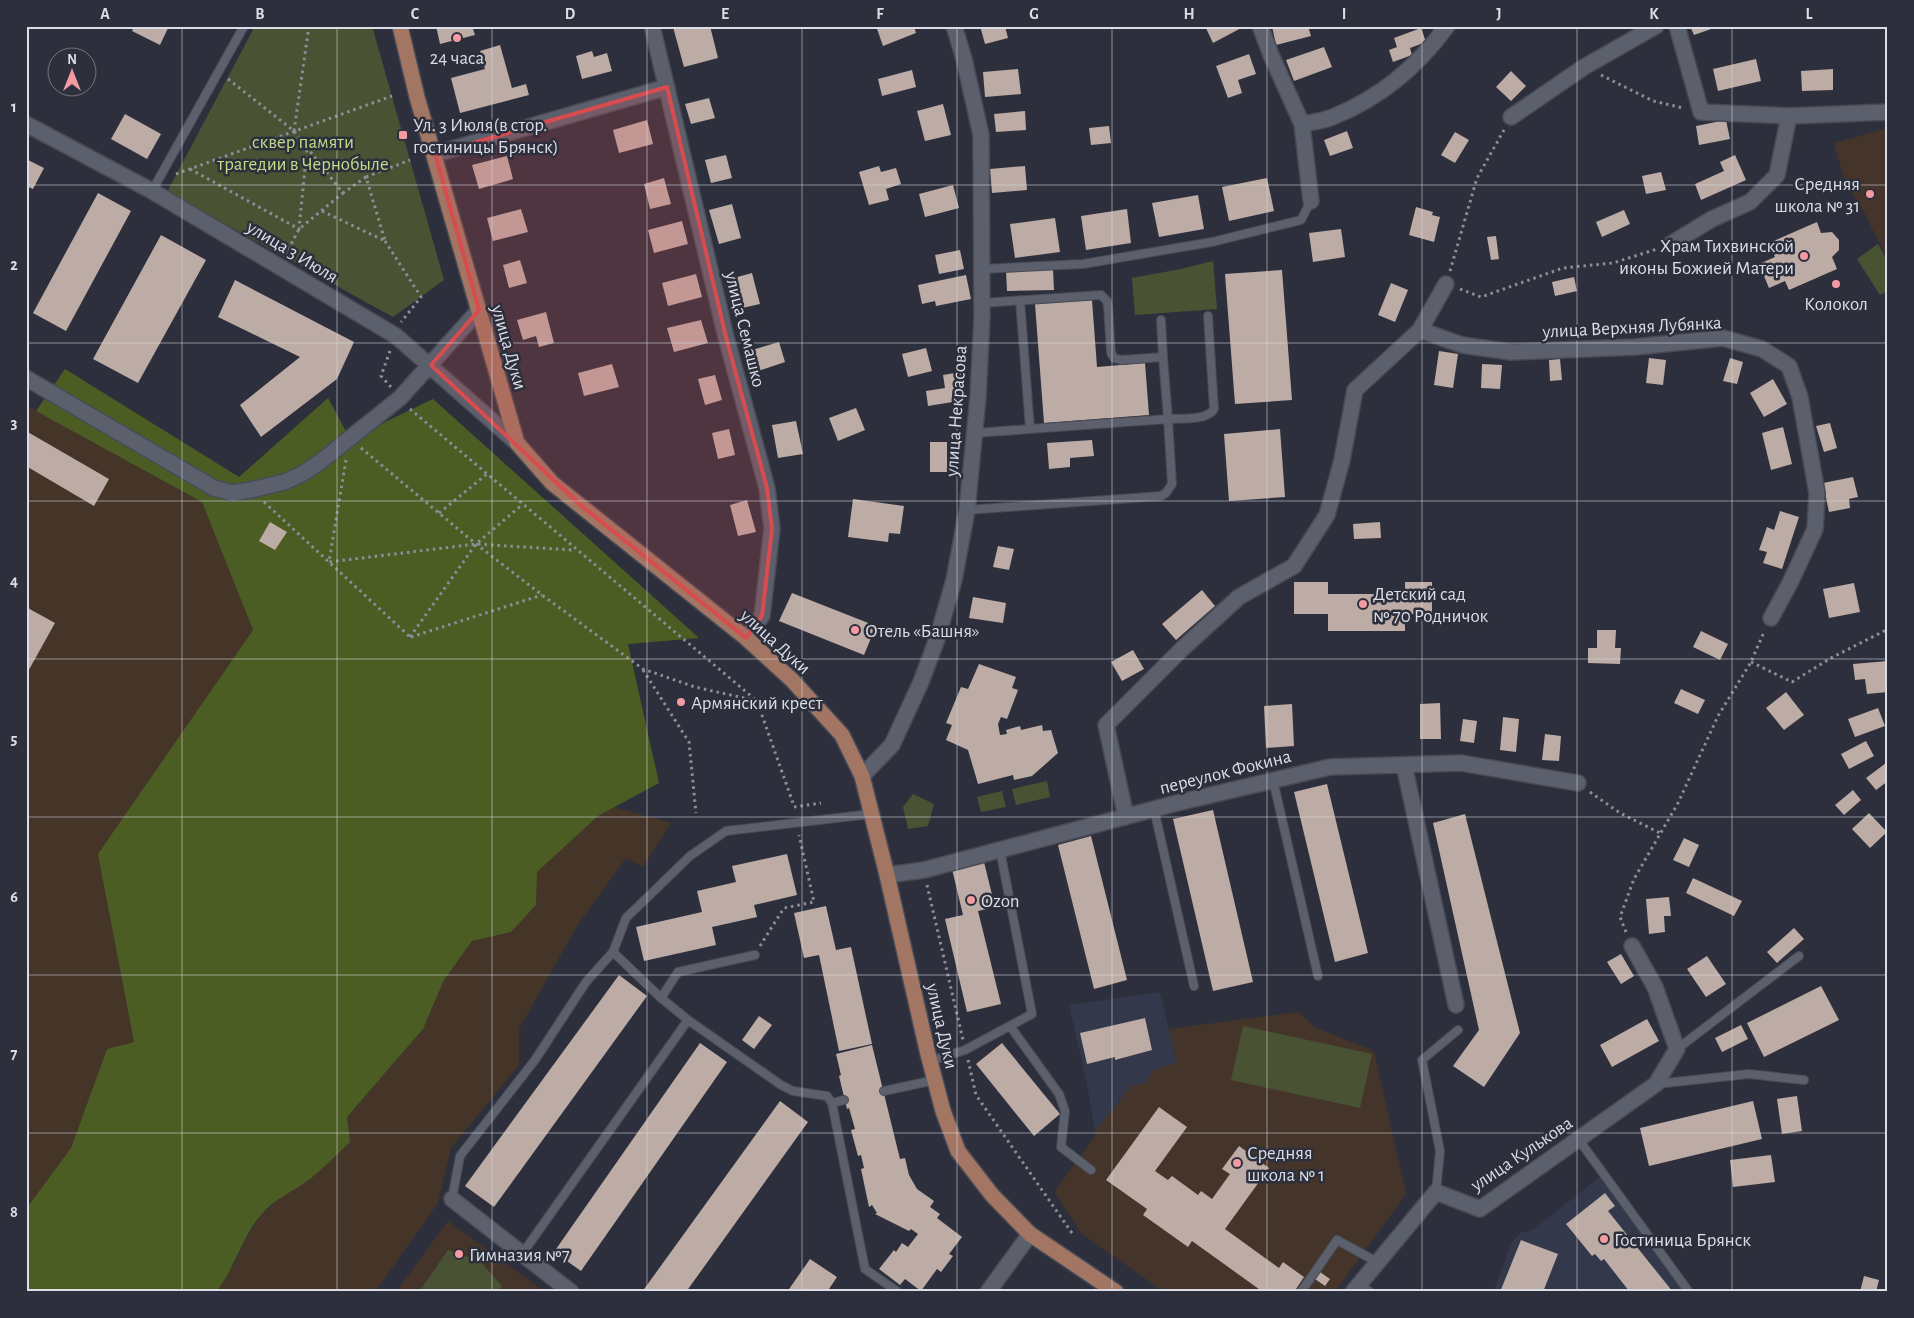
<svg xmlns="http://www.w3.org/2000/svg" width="1914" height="1318" viewBox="0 0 1914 1318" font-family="'Alegreya Sans',sans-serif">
<rect width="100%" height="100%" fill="#2d303c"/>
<path fill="#33384a" d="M1160,992L1177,1063L1154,1070L1147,1082L1130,1087L1095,1132L1087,1084L1069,1005Z
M1600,1177L1685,1292H1493L1512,1242L1520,1233L1531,1231Z"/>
<path fill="#443528" d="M26,405L202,502L253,630L99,854L134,1042L107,1049L71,1148L26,1209Z
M614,807L671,823L643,867L626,858L577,926L519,1029V1065L451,1148L438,1203L375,1292H216L235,1262L246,1238L261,1215L284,1195L309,1179L349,1127L347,1117L423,1029L444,980L472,941L511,932L536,905V872L598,816Z"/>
<path fill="#45342a" d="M1888,128V260L1860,204L1846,185L1834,143Z
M1298,1012L1316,1028L1374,1051L1406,1194L1335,1292H1164L1081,1233L1054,1192L1096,1135L1095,1132L1130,1087L1147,1082L1153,1070L1177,1063L1169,1029Z
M448,1221L545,1292H396Z"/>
<path fill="#495334" d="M255,26H372L444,280L393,317L167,192Z
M1878,244L1888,262V291L1880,295L1857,259Z
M1213,261L1217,309L1135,315L1132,278L1181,269Z
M1047,781L1050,797L1016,805L1012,789Z
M1002,791L1006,807L981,812L977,797Z
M913,794L934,804L928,826L908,829L903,807Z
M1243,1026L1372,1054L1360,1108L1231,1080Z
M448,1250L479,1260L502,1286L498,1292H419Z"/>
<path fill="#4c5d23" d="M65,369L239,477L328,398L350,439L433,399L699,638L628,644L659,783L598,816L537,872L536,905L511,932L472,941L444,980L423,1029L347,1117L350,1142C337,1154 324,1168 310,1179C294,1191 274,1199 261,1215C241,1238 235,1269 216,1292H26V1209L71,1148L107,1049L134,1042L98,854L253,630L202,502L36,411Z"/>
<path fill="#bdaba5" d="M134,26H169L160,45L132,31Z
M436,26H472L475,35L440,44Z
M677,26H710L718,58L684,67L673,27Z
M876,26H914L916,33L883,46Z
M980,26H1005L1008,38L985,44Z
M1205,26H1245L1213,43Z
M1272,26H1308L1311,36L1276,45Z
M1690,26H1710L1711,29L1694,35Z
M1421,28L1426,42L1410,48L1412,55L1393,62L1389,50L1397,47L1394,38Z
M500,45L512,88L526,84L529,95L460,113L451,78L485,69L480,51Z
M1324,47L1332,67L1294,81L1286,60Z
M592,51L594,57L607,53L612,71L582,79L576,56Z
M1249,54L1256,74L1238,80L1242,93L1228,98L1216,66Z
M1756,59L1761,81L1718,91L1713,69Z
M1018,69L1021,94L985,97L983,72Z
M1833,69V90L1802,91L1801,71Z
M912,70L916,87L882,96L878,79Z
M1511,71L1526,86L1511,101L1496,87Z
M709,98L715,118L691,124L685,104Z
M943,104L951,135L925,141L917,111Z
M1025,111L1026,130L996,132L994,114Z
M125,114L161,134L147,159L111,139Z
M647,120L653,144L619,153L613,130Z
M1726,120L1730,139L1699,145L1696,126Z
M1109,126L1111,143L1091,145L1089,128Z
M1347,131L1353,148L1330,156L1324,140Z
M1455,132L1469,140L1455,163L1441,155Z
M726,155L732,178L711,183L705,160Z
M1735,155L1746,180L1701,200L1695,184L1724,171L1720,162Z
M507,156L513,179L479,189L472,165Z
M26,159L44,168L33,189L26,186Z
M879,166L881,172L896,168L901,184L886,189L889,200L869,205L859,172Z
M1025,166L1027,190L992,193L990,169Z
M1661,172L1666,190L1646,194L1642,176Z
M664,178L671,204L650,209L644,184Z
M1267,178L1274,211L1229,221L1222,187Z
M953,185L959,208L925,217L919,194Z
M98,193L131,211L66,331L33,313Z
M1198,195L1204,229L1159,237L1152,203Z
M732,204L741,238L719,244L709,210Z
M1416,207L1433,212L1432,215L1440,217L1434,242L1409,235Z
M521,209L528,232L493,241L487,218Z
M1127,209L1131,243L1086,250L1081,216Z
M1624,210L1630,224L1602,237L1596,222Z
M1055,218L1060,252L1015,258L1010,224Z
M682,221L688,244L654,253L648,230Z
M1817,222L1821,233L1832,232L1839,240V250L1832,257L1837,269L1789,290L1785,281L1769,288L1759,264L1775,257L1769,243Z
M1341,229L1345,257L1313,262L1309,233Z
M161,235L206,260L138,383L93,359Z
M1496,236L1499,259L1491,260L1487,237Z
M960,250L964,269L939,274L935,255Z
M520,260L527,283L509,288L503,265Z
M1053,269L1054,290L1007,291L1006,271Z
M1282,270L1292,400L1235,404L1225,274Z
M752,273L760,304L738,309L730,279Z
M696,274L702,297L668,306L662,283Z
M966,275L971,299L936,306L935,301L922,304L918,285Z
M1574,277L1577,291L1555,296L1552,282Z
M235,280L354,342L337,379L261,437L240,405L300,357L218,317Z
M1391,283L1408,290L1395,322L1378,315Z
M1092,300L1097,367L1145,363L1149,415L1044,423L1035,304Z
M546,312L554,343L539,347L536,336L523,340L517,320Z
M701,320L708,343L674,352L667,328Z
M779,342L785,362L758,371L752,350Z
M926,348L932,371L908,377L902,354Z
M1439,351L1458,354L1453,388L1434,385Z
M1649,358L1666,360L1663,385L1646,383Z
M1730,358L1743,362L1737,384L1723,381Z
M1560,359L1562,380L1550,381L1549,360Z
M612,364L619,387L584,396L578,373Z
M1482,364L1502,365L1500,389L1481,388Z
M961,372L965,400L928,406L926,391L945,388L943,375Z
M715,375L722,400L705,405L698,379Z
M1773,379L1787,404L1764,417L1750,393Z
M856,408L865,430L838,441L829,418Z
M796,421L803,454L778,458L772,425Z
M1830,423L1837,448L1824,452L1816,426Z
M1783,427L1792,464L1771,470L1762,433Z
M729,429L735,455L718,459L712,433Z
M1280,429L1285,497L1229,501L1224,434Z
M26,431L109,479L94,506L26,466Z
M1092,440L1094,456L1070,458V467L1049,469L1047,443Z
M930,442H947V472H930Z
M1853,477L1858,497L1849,499L1850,508L1829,512L1823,483Z
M853,499L904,506L900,534L889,533L888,542L848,537Z
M747,500L756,532L738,536L730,505Z
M1780,511L1799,517L1782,569L1763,563L1767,552L1759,550L1767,527L1774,530Z
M270,522L287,532L275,550L259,541Z
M1380,522L1381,538L1354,539L1353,524Z
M998,546L1014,549L1009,570L993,567Z
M1294,582H1328V594H1405V582H1432V614H1405V631H1328V614H1294Z
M1854,583L1860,612L1829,618L1823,589Z
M1202,590L1215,606L1176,640L1162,624Z
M792,593L876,626L864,655L779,621Z
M973,597L1006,603L1003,623L969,618Z
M26,607L55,623L26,675Z
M1597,630H1616L1615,648H1621L1620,664L1588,663V648H1597Z
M1701,631L1728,644L1720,660L1693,647Z
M1133,650L1144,669L1122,681L1111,662Z
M1888,661V692L1867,694L1865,679L1855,680L1853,664Z
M979,664L1016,677L1012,688L1018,690L1007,719L1001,717L998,724L1000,735L1007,734L1006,730L1020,726L1021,730L1042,725L1043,731L1051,730L1058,753L1032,776L1014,780L1013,775L978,784L968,750L946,740L952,725L946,723L961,687L968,689Z
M1681,689L1705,700L1698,714L1674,703Z
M1786,692L1804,715L1784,730L1766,708Z
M1440,703L1441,739H1420V704Z
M1292,704L1294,746L1266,748L1264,706Z
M1878,708L1885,726L1855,737L1848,719Z
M1503,717L1519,719L1516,752L1500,750Z
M1463,719L1477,721L1474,743L1460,741Z
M1545,734L1561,736L1559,761L1542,760Z
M1866,741L1874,756L1849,769L1841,754Z
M1886,763L1888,766V781L1876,790L1866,778Z
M1327,784L1368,953L1335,962L1294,792Z
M1853,790L1861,800L1844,815L1835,805Z
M1213,810L1253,982L1213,991L1173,819Z
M1869,813L1887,832L1870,848L1852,829Z
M1465,814L1520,1033L1484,1087L1453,1066L1479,1030L1433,823Z
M1091,836L1127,980L1094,989L1058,845Z
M1684,838L1699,845L1689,867L1673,860Z
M787,854L797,895L754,905L757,917L712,927L716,945L644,961L636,927L702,912L697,891L736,882L732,866Z
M984,862L995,907L978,911L1001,1004L967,1012L945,919L963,915L952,869Z
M1693,878L1742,901L1734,916L1686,893Z
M1669,897L1671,916H1664L1665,932L1649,934L1646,899Z
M826,906L836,950L851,947L872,1044L839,1051L819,955L804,958L794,913Z
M1794,928L1804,939L1777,963L1767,952Z
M1621,954L1634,976L1621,984L1607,962Z
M1707,956L1726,984L1706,997L1687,969Z
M619,975L647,996L494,1207L465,1186Z
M1821,986L1839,1020L1764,1057L1747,1023Z
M759,1016L772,1025L754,1049L742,1040Z
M1145,1018L1152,1050L1115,1060V1057L1087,1064L1080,1033Z
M1647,1019L1659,1041L1612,1067L1600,1045Z
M1741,1025L1748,1039L1722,1052L1715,1038Z
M700,1043L727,1062L581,1271L554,1252Z
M1002,1043L1060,1114L1034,1136L976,1064Z
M872,1045L900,1159L905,1158L909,1175L917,1189L934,1201L930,1207L940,1214L937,1218L962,1237L949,1254L953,1256L941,1272L937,1269L921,1291L905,1279L900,1285L879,1269L894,1250L896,1252L902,1243L908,1247L918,1234L911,1229L909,1231L875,1214L877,1213L872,1205L869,1207L861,1169L864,1168L861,1155L858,1156L851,1130L855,1129L849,1108L847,1109L839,1076L841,1075L836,1054Z
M1797,1096L1802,1131L1782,1134L1777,1099Z
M780,1101L808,1122L686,1292H642Z
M1753,1101L1762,1139L1649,1166L1640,1128Z
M1159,1107L1187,1127L1155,1171L1168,1180L1172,1176L1198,1195L1201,1191L1212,1199L1230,1174L1222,1169L1239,1146L1269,1168L1225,1229L1279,1268L1283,1262L1304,1277L1294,1292H1263L1192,1241L1188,1247L1143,1215L1147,1209L1106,1180Z
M1771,1155L1775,1182L1733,1187L1730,1160Z
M1605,1193L1615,1206L1608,1211L1673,1292H1627L1629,1291L1604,1259L1601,1261L1595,1254L1592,1256L1566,1224Z
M1521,1240L1558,1254L1543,1292H1500Z
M810,1259L837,1277L827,1292H787Z
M1320,1272L1330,1279L1325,1286L1315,1279Z
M1864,1276L1879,1280L1876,1292H1860Z"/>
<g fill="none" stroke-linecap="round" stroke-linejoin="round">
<g stroke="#484b56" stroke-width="10">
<path id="service" d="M152,191L244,26
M983,269L1083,264L1212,242L1301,220L1311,201
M1020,300L1030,429
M1161,320L1163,357
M975,433L1168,419L1163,357L1121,360L1114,358L1111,353L1108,306L1107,301L1101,295L982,303
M967,510L1161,496L1166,493L1172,484L1168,419C1181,418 1207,421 1214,409L1208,316
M1273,780L1318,976
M1154,809L1194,986
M871,814L726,831L690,856L626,918L613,952L661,998L688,1020L781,1085L793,1091L827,1096L832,1103L865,1269L898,1292
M661,998L678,972L755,955
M1010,1026L1059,1094L1065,1111L1061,1147L1091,1170
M1677,1049L1799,956
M930,1061L965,1050L1032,1014L1000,850
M1656,1084L1749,1074L1804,1080
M884,1091L935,1080
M832,1103L844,1100
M1579,1140L1689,1292
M1436,1192L1440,1151L1422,1060L1458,1030
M452,1199L460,1156L535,1060L586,982L613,952
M522,1254L688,1020
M1359,1284L1370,1292
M1301,1292L1337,1240L1377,1262"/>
</g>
<g stroke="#484b56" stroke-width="18">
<path id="minor" d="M652,26L726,337L767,488L772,529L762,616L746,638
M1260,26L1271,55L1302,124L1311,201
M1677,26L1701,112L1789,116
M1511,117L1584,67L1656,26
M26,124L152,191L396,336L517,443
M1302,124C1312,122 1325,121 1335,116C1381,97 1418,66 1447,26
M435,154L667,87
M1671,244L1712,219L1750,202L1777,175L1789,116L1888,112
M1420,330L1462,345L1511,352L1635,347L1723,338L1762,349L1789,366L1800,397L1817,493L1815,529L1790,583L1771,618
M26,378L214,488L232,493L251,490L284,482L302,474L320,462L400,398L479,310
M1404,765L1456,1005
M862,776L892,745L921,682L937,639L954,580L967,510L978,397L982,317L981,135L964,59L954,26
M1126,817L1106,725L1183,648L1239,597L1294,566L1327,515L1342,460L1355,390L1420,330L1446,284
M887,875L924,870L1177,803L1330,767L1461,763L1578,783
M452,1199L571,1292
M988,1292L1030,1234
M1353,1292L1436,1192L1480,1209L1656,1084L1677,1049L1655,987L1632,946"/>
</g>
<g stroke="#484b56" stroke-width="18">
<path id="primary" d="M400,26L417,97L517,443L552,483L746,638L792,680L842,735L862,776L887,875L928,1054L943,1111L958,1151L992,1195L1030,1234L1116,1292"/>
</g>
<path stroke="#8c8f99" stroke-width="3" stroke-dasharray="2.5 4" stroke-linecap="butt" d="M1601,75L1653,101L1683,108
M228,79L294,131L343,193L299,229L286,254
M294,131L309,26
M190,169L299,229L307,148
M176,174L392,96
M366,177L410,160
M322,211L385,241L366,177L343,193
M385,241L421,297L401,322
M1450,271L1477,178L1504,130
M1460,289L1481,297L1563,268L1613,263L1657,249
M390,351L381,376L391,387
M410,409L757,701L794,806
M361,448L476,544L542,595L643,669L695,687L757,701
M346,460L329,562L476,544L573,550
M264,502L410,637
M439,513L487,474
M410,637L476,544L523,504
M411,637L542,595
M1751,662L1792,682L1831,658L1888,629
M643,670L689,742L696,813
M1590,792L1620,813L1660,833
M794,807L821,803
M927,885L963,1040
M1626,932L1620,917L1634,879L1678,803L1718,716L1751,662L1764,632
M760,946L784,908L814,902L799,835
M968,1060L976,1095L1074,1236"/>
<use href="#service" stroke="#5c606d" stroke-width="8"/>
<use href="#minor" stroke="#5c606d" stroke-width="15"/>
<use href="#primary" stroke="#a27662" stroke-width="15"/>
</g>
<path fill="#d74c4e" fill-opacity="0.2" stroke="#d74c4e" stroke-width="4" stroke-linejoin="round" d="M667,87L726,337L767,488L772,529L762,616L746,638L579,504L431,365L479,310L435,154Z"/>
<path fill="none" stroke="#dbdee6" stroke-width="1" stroke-opacity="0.55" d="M182,26V1292M337,26V1292M492,26V1292M647,26V1292M802,26V1292M957,26V1292M1112,26V1292M1267,26V1292M1422,26V1292M1577,26V1292M1732,26V1292M26,185H1888M26,343H1888M26,501H1888M26,659H1888M26,817H1888M26,975H1888M26,1133H1888"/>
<g fill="#f49aa2" stroke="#2d303c" stroke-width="2">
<circle cx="457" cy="38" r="5"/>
<rect x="398" y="130" width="10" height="10" rx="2.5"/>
<circle cx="1870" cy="194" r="5"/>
<circle cx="1804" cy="256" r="5"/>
<circle cx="1836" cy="284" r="5"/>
<circle cx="1363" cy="604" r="5"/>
<circle cx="855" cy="630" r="5"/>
<circle cx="681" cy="702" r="5"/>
<circle cx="971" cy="900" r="5"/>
<circle cx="1237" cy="1163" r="5"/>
<circle cx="1604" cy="1239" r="5"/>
<circle cx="459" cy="1254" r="5"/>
</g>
<g text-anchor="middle" stroke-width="5" stroke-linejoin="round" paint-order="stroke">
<g font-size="19" fill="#dbdee6" stroke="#2d303c" text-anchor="start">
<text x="457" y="64" text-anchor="middle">24 часа</text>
<text x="413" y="131">Ул. 3 Июля(в стор.<tspan x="413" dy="22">гостиницы Брянск)</tspan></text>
<text x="1860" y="190" text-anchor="end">Средняя<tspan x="1860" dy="22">школа № 31</tspan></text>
<text x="1794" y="252" text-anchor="end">Храм Тихвинской<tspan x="1794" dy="22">иконы Божией Матери</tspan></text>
<text x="1836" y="310" text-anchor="middle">Колокол</text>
<text x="1373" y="600">Детский сад<tspan x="1373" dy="22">№ 70 Родничок</tspan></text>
<text x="865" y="637">Отель «Башня»</text>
<text x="691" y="709">Армянский крест</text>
<text x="981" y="907">Ozon</text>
<text x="1247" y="1159">Средняя<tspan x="1247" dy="22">школа № 1</tspan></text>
<text x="1614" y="1246">Гостиница Брянск</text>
<text x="469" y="1261">Гимназия №7</text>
</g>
<g font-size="19" fill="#c0dc86" stroke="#2d303c">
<text x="303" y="148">сквер памяти<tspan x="303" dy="22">трагедии в Чернобыле</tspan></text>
</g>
<g font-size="19" fill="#dbdee6" stroke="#2d303c">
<text transform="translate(293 251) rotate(31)" y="7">улица 3 Июля</text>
<text transform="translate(1632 326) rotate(-3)" y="7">улица Верхняя Лубянка</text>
<text transform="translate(746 329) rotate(76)" y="7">улица Семашко</text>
<text transform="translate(510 347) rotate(74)" y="7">улица Дуки</text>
<text transform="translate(955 411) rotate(-86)" y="7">улица Некрасова</text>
<text transform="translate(776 641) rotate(42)" y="7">улица Дуки</text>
<text transform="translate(1225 771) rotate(-14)" y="7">переулок Фокина</text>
<text transform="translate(943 1026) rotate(77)" y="7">улица Дуки</text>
<text transform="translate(1521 1153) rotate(-34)" y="7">улица Кулькова</text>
</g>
</g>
<rect width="1914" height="1318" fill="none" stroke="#2d303c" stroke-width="55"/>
<g transform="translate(72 72)"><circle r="24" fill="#2d303c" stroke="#737680"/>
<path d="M0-4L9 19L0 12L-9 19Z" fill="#f49aa2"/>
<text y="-8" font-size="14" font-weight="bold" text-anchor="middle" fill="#dbdee6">N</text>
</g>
<rect x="28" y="28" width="1858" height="1262" fill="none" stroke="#dbdee6" stroke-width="2"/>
<g font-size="16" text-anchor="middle" font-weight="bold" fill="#dbdee6">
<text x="105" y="19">A</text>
<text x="260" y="19">B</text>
<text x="415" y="19">C</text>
<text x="570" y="19">D</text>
<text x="725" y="19">E</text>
<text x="880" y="19">F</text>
<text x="1034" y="19">G</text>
<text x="1189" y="19">H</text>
<text x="1344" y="19">I</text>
<text x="1499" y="19">J</text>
<text x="1654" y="19">K</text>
<text x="1809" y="19">L</text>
<text x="14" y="112">1</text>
<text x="14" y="270">2</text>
<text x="14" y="428">3</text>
<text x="14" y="586">4</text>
<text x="14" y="744">5</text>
<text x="14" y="902">6</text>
<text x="14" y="1059">7</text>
<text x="14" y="1217">8</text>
</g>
</svg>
